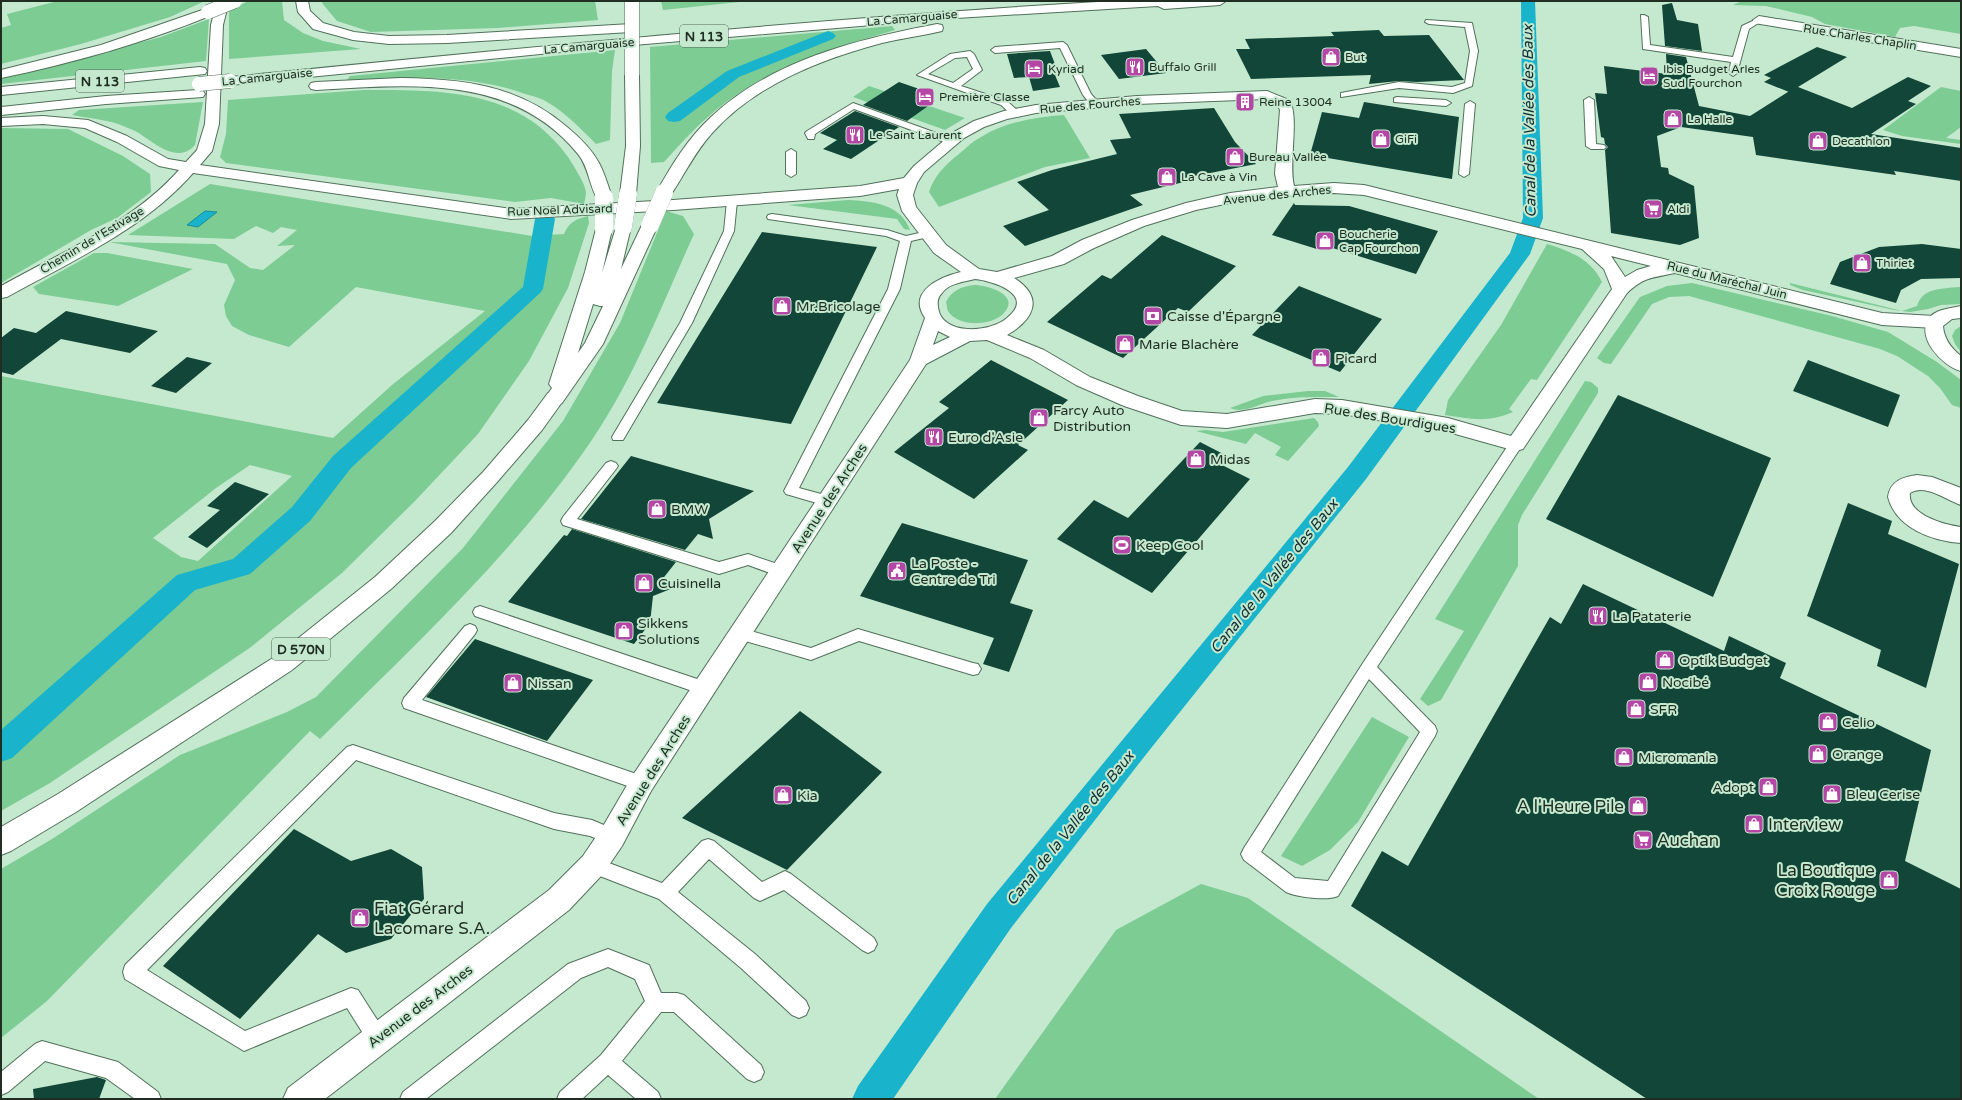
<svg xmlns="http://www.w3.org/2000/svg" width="1962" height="1100" viewBox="0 0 1962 1100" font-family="'Varela Round',sans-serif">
<rect width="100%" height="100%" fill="#c5e9ce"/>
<path fill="#7ccc94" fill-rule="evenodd" d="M58,1H205L170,17L81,44L1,64V28L11,25L7,14Z
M249,1H282L284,20L303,33L323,41L361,49L229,59V10Z
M323,1H595L598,20L497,28L371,32L337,21L322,3Z
M661,1H749L663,10Z
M1742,1H1961V34L1914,26L1900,28L1895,37L1825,24L1812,17L1766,6L1733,5Z
M209,19L206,61L1,84V79L161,37Z
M892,26L895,30C836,47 774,65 725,103C702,120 683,141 664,162L651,163L650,47Z
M615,50L612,71L610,140L596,144C581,129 566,113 547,102C541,98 532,96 525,94C468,73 407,78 347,80L350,76Z
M869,86L965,118L945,130L853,97Z
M1941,87L1961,91V127L1946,138L1961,140V144L1902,136L1883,130Z
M364,90C440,90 519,88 568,157C573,165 585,183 586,192C586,195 585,200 584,204L551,198L515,202L226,163L220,157L226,134L228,100Z
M203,102L195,145C176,166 152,140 135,131C129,128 123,126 118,124C103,119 86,118 72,115L79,110Z
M1064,115L1090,158L1045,167L939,207L929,192C934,176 946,164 959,154C966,148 973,141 981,137C1005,122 1036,117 1064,115Z
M1,128L68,129L123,156L150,174L151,192L117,218L91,230L1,283Z
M210,184L532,236L564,234C569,222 576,219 588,216L589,223L568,288L529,361L478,434L415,501L342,573L251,647L50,783L1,811V376L333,438L392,385L485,311L356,287L289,347L249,335L232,326L226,316L224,305L235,280L227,264L109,242L215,244L250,268L263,270L295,245L277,246L297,230L281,227L273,233L256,226L234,239L128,235ZM250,465L292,476L198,561L181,557L153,538L216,488Z
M848,200C872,201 901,204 910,230L904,229L897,219L788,205Z
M666,211L683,216L694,234C661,307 632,384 585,450C510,557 413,647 320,739L310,731L47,1001L1,1038V869L52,839L180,755L287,712L316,697L463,548L563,421L620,323Z
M1547,244C1570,251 1591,259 1602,282L1537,380L1531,379L1509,409L1513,412C1489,423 1470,419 1445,415L1448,400L1501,325Z
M94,253H107L193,269L118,306L39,294L33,287Z
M1692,283L1832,316L1888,332L1937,362L1961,380V408L1952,405L1940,388L1928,376L1897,356L1880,349L1689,296L1669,297L1652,304L1611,364L1604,363L1597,358L1640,297L1667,286Z
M1790,283L1902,311L1917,306C1923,287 1942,289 1959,287H1961V304L1941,305L1928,309L1910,312L1894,310L1803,290L1790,285Z
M974,285C986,285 1021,294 1004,313C993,326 958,328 948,311C947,309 947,305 946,302C952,290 961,287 974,285Z
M1961,326V352L1955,344L1952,336L1955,330Z
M1585,381L1591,382L1598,388V393L1522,515L1518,525V566L1441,700L1428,706L1420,699L1464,631L1435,619Z
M1308,391H1325L1339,397C1317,397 1294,396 1272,401C1259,404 1243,414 1230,408L1263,396Z
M1314,418L1318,422L1319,426L1288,461L1275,455L1281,447L1255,433L1246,444L1196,431L1206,430L1223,432Z
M1372,717L1409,737L1358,822L1330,850L1302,866L1281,856Z
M1201,884L1248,898L1539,1099H995L1116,930Z"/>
<path fill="#1ab3cc" stroke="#1c8b99" d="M205,211L217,212L198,227L187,225Z"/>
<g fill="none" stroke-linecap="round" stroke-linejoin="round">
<path fill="#1ab3cc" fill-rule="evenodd" d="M1521,1H1535L1543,218L1530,254L1366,479L1144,757L1011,928L893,1099H852L858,1086L987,904L1348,467L1510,253L1523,218Z
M828,31L833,33L836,36L833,39L739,77L680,121L674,122L668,121L665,117L668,113L727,71Z
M545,213L552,215L555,219L543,289L540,293L351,468L310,521L250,574L195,590L12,758L1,762V730L177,575L233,559L292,507L333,456L523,287L535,219L538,215Z"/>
</g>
<path fill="#114639" d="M1672,3L1677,20L1698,24L1702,51L1665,46L1662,5Z
M1379,30L1384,36L1429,35L1464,80L1417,82L1399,81L1369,84L1371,75L1251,79L1236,49H1250L1245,39L1334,36L1331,32Z
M1817,47L1847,57L1798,87L1852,108L1908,77L1931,86L1908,101L1916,104L1871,134L1961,148V181L1894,171L1896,175L1756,155L1753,137L1681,127L1657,136L1661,167L1668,168L1669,174L1694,186L1699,238L1680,245L1611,233L1605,150L1608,147L1605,144L1604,138L1601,137L1595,93L1607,94L1604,66L1667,74L1666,54L1686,57L1699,106L1750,116L1791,90L1789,92L1764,82L1771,78L1764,75Z
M1146,49L1166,73L1119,79L1101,55Z
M1050,51L1059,75H1055L1060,87L1033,91L1029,77L1014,78L1007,54Z
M899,82L931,93V104L907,121L863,105Z
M1364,102L1459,117L1452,179L1310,155L1322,112L1359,118Z
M1214,108L1235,142L1256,164L1185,178L1188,181L1130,195L1143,205L1025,246L1003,226L1049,210L1017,182L1052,170L1117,154L1110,140L1131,138L1119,114Z
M855,111L899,127L851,159L823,149L837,140L820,133Z
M1294,203L1295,205L1349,206L1438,231L1416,274L1323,245L1320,250L1272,235Z
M762,232L877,247L791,424L657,403Z
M1162,235L1236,266L1188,312L1178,308L1123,358L1047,322L1102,275L1111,279Z
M1922,244L1961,249V278L1921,279L1901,290L1896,303L1830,284L1840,262L1879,247Z
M1299,286L1382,319L1340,372L1252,335Z
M66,311L158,331L130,353L61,339L13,375L1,372V338L14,328L36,333Z
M187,357L212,363L176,393L151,386Z
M991,360L1068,400L1018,445L1028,450L974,499L894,452L949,408L939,402Z
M1808,360L1900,395L1888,427L1793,391Z
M1618,395L1771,458L1713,597L1546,519Z
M1200,442L1229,457L1222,465L1250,479L1152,593L1057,539L1094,500L1128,518Z
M631,456L754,491L709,519L713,539L698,534L685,550L581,519Z
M235,482L269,494L207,548L188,537L220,510L207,506Z
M1848,503L1892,521L1888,534L1959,564L1926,688L1877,666L1881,650L1807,616Z
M902,523L1028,560L1010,603L1033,610L1009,672L983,664L994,638L860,596Z
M572,529L676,562L661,581L678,586L653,596L650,623L634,644L508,602L564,535L567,536Z
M1583,584L1724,651L1729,636L1786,663L1780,678L1931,750L1905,861L1961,889V1099H1647L1351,906L1382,851L1408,866L1550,617L1561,624Z
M475,639L593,680L547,741L426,697Z
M800,711L882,772L787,870L682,818Z
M294,829L351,861L391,849L422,867L424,899L391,939L346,953L318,934L240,1019L163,966Z
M97,1077L106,1080L99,1099H34L33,1089Z"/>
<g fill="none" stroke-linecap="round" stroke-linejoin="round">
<g stroke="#51715a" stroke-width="2">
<path id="lane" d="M1641,15H1644L1648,17L1650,45L1733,57L1742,26L1759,18L1763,20L1749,29L1737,73L1733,76L1729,73L1731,62L1643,49Z
M1426,20L1472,23L1478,51L1472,86L1453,93L1399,88L1341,97V93L1399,82L1452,87L1465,83L1470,51L1465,27L1429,24L1425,22Z
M1063,42L1067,45L1091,94L1100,104L1098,106H1092L1083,95L1060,48L995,53L991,50L995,47Z
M970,51L974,54L982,70L961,86L1007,101L1018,111V115H1012L1001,105L917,75L950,54ZM967,57L973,69L953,83L928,74L955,58Z
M1397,97L1446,100L1451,103L1446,106L1394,102V98Z
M1589,97L1594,100L1596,144L1604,145L1606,147L1604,149H1591L1586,146L1584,100Z
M1470,101L1475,104L1469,174L1464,177L1459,174L1465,104Z
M853,103L953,139L955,141L953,143H947L854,109L815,134L814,139H808L805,133L807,131Z
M791,149L796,152V174L791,177L786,174V152Z
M732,198L737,201L734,231L692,323L623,440H613L612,437L680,323L724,231L727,201Z
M772,214L887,230L906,236L928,231L933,234L932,236L911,241L900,289L799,488L832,497L834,501L832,505L827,506L786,494L784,491L888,289L900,241L886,236L768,219L767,217L768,215Z
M1516,439L1521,441L1522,444L1521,447L1377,667L1435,726L1437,731L1435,736L1338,896C1327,901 1297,897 1286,892L1244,860L1241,854L1244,848L1363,663L1511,441ZM1369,679L1420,732L1328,881L1295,878L1261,852Z
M611,461L616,463L618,466L616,469L577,519L719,562L748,554L786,567L788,571L786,575L781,577L748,565L719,574L563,525L561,521L563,517L606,463Z
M480,606L709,683L712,688L709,693L704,695L475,616L473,612L475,608Z
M470,624L475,626L477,630L475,634L422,700L648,778L650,783L648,788L642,791L404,708L402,703L404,698L465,626Z
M740,628L811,648L858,629L973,663L978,664L981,669L978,674L973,675L859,641L811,660L735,638L733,634L735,630Z
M353,745L554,813L592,820L618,831L621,837L618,843L612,845L590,836L554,829L356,760L147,970L245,1031L351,988L358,990L385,1032L388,1039L385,1046L378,1049L371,1046L347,1008L244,1051L125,979L123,972L125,965L347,747Z
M708,839L714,841L762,882L785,871L791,874L874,938L877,944L874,950L868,953L862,950L784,890L760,901L754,898L709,859L678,892L755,954L806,1001L809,1008L806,1015L799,1018L792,1015L741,968L659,899L587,871L584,865L587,859L593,857L662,883L702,841Z
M608,949L649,965L661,993H677L684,995L761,1065L764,1072L761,1079L754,1082L747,1079L674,1012H661L622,1061L658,1092L661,1099H636L608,1075L582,1099H557L560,1092L601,1055L645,1001L635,979L608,967L581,978L426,1099H400L403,1092L568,964Z
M42,1041L118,1062L158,1092L161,1099H135L106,1078L45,1061L8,1092L1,1095V1072L35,1044Z"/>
</g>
<g stroke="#51715a" stroke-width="2">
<path id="street" d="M217,1H229L223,25L219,124L212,151L200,165L511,209L673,200L860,186L904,178L914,166L954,132L974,121L1004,111L1036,105L1137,96L1267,91L1289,100C1300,116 1288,162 1294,186L1334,183L1364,185L1882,313L1935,316L1941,318L1944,322L1941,326L1935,328L1882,325L1675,273C1653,278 1645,276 1627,293L1523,449L1516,451L1448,432L1342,414L1315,413L1227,428L1181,425L1124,406L1076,385L1030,358L987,340L970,341L926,364L651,791L622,846L603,874L569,910L325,1099H283L288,1088L549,890L583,856L602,828L633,775L910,360L925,318C907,292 939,277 961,272L934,253L902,211L897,195L899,189L860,196L673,210L511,219L193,173C144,229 72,261 7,297L1,298V286C62,252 132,223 179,170L159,166L117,142L85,128L43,124L1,126V118L43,116L88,120L127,136L168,159L186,162L197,150L205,124L211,25ZM1265,99L1278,106L1280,110L1275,174L1278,187L1230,193L1186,203L1132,220L1082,240L1052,256L997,272L979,269L946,245L916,207L913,195L917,183L924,172L964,138L984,127L1007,119L1036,113L1137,104ZM1334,193L1364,195L1582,249L1604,269L1612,289L1511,436L1448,418L1342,400L1315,399L1227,414L1182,411L1138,396L1090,377L1044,350L1007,335C1035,319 1044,297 1014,278L1064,264L1094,248L1144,226L1196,210L1230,203L1287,196ZM1611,256L1651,266L1637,270L1625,277ZM975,279C994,281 1036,295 1007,318C990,333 941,336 938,307C937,301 938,297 942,293C949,283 964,282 975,279ZM938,331L950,337L933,345Z
M1759,16L1961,49V57L1754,23L1753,20Z
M1917,475L1932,477L1961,488V505C1946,500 1925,483 1910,493C1907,515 1945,525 1961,527V543C1932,541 1896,528 1888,497C1890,481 1903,477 1917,475Z"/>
</g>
<g stroke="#51715a" stroke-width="2">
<path id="secondary" d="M1961,306V318L1952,319L1943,326C1944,339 1951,348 1961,356V371C1942,366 1913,335 1931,316C1938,309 1952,308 1961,306Z"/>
</g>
<g stroke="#51715a" stroke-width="2">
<path id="primary" d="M555,391L562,393L565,398L542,430L498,481L451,533L391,589L292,670L76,812L11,851L1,855V827L58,794L276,656L375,577L435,521L484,471L528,420L548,393Z"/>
</g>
<g stroke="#51715a" stroke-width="2">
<path id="highway" d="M296,1H308L310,11L323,23L354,32L389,36L447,35L631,24L636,25L637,28L636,31L631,32L447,43L389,44L353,40L313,29L298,12Z
M1114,1H1226L1220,5L1164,9L1158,6L956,18L610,47L230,85L225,84L223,81L225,78L230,77C524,48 819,18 1114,1Z
M208,8L212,9L214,12L212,15C144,43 73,63 1,78V70L101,45Z
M937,24L942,25L943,28L942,31C922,36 902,38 882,43C822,59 757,84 714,131C695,151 685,174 670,196L664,198L658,196L656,193C671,166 688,138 711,117C772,60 858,39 937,24Z
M200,67L205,68L207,71L205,74L1,95V87Z
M632,72L637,73L639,76L640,146L636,194L634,197L628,199L622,197L620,194L626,146L625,76L627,73Z
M401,78C463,79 519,85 567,127C579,137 591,148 599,163C605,174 608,186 612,197L610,200L604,202L598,200C589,186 589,167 578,154C512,73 409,85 316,90L311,89L309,86L311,83L316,82Z
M198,90L203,91L205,94L203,97L106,104L1,115V107L106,96Z
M650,220L656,222L658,225L603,344L562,403L555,405L548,403L545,398L552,388L549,384L585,272L596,229L598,226L604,224L610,226L612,229L602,273L617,224L623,222L629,224L631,227L621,269L642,225L644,222ZM593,304L600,306H603L585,343L578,353Z"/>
</g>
<use href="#lane" fill="#fff" fill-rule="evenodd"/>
<use href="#street" fill="#fff" fill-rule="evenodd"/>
<use href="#secondary" fill="#fff" fill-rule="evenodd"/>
<use href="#primary" fill="#fff" fill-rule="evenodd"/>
<use href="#highway" fill="#fff" fill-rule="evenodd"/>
<g stroke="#51715a" stroke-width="15" stroke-linecap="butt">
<path id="highway-bridge-far1" d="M632,1V76
M208,12L235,1
M199,84L230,81"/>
</g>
<g stroke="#51715a" stroke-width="18" stroke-linecap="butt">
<path id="highway-bridge" d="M604,197V229
M650,225L664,193
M623,227L628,194"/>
</g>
<use href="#highway-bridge-far1" stroke="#fff" stroke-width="14"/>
<use href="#highway-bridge" stroke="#fff" stroke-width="18"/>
</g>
<defs>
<g id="shop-square" transform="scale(1)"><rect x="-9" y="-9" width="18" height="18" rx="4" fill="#b447a6" stroke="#c5e9ce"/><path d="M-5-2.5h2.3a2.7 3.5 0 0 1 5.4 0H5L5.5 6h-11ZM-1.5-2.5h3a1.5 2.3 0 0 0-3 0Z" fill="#fff"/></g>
<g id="restaurant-square" transform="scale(1)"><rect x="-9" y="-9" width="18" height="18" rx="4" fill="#b447a6" stroke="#c5e9ce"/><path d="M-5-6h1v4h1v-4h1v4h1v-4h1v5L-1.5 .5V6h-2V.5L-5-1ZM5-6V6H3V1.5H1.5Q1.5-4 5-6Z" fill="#fff"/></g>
<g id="hotel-square" transform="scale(1)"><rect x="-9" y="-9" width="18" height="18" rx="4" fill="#b447a6" stroke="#c5e9ce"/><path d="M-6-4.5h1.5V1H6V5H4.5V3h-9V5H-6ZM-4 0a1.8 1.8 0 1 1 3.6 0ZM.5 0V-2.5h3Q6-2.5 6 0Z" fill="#fff"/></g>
<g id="building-square" transform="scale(1)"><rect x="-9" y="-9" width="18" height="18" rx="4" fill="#b447a6" stroke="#c5e9ce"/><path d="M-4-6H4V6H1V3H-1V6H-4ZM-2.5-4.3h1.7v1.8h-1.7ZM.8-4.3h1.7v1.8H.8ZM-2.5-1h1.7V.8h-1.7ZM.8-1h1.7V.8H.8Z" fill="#fff"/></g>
<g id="supermarket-square" transform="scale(1)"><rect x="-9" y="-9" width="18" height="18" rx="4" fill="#b447a6" stroke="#c5e9ce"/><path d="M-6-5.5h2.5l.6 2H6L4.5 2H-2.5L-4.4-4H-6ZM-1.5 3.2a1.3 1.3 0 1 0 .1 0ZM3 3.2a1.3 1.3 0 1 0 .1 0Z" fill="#fff"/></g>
<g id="bank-square" transform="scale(1)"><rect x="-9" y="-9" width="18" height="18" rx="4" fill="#b447a6" stroke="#c5e9ce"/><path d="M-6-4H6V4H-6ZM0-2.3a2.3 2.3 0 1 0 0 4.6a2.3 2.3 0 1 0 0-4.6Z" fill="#fff"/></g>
<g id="stadium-square" transform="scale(1)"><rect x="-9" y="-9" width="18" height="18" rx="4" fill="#b447a6" stroke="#c5e9ce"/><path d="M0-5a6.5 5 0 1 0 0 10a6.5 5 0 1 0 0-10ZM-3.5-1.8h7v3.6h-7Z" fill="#fff"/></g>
<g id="civic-square" transform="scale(1)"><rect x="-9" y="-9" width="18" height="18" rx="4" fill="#b447a6" stroke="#c5e9ce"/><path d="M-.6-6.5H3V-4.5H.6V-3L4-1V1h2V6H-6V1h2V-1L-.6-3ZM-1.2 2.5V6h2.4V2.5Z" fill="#fff"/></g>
</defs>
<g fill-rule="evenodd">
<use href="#shop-square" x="1331" y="57"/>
<use href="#restaurant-square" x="1135" y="67"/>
<use href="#hotel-square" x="1034" y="69"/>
<use href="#hotel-square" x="1649" y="76"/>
<use href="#hotel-square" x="925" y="97"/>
<use href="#building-square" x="1245" y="102"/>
<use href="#shop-square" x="1673" y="119"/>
<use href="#restaurant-square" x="855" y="135"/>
<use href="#shop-square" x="1381" y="139"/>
<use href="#shop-square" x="1818" y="141"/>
<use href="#shop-square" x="1235" y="157"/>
<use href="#shop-square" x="1167" y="177"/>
<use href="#supermarket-square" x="1653" y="209"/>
<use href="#shop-square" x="1325" y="241"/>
<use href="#shop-square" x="1862" y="263"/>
<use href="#shop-square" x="782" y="306"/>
<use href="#bank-square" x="1153" y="316"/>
<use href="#shop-square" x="1125" y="344"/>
<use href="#shop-square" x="1321" y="358"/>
<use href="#shop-square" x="1039" y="418"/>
<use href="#restaurant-square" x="934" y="437"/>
<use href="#shop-square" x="1196" y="459"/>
<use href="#shop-square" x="657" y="509"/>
<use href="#stadium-square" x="1122" y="545"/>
<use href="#civic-square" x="897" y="571"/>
<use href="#shop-square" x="644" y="583"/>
<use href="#restaurant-square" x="1598" y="616"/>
<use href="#shop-square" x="624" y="631"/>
<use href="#shop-square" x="1665" y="660"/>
<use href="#shop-square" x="1648" y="682"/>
<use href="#shop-square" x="513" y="683"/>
<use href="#shop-square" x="1636" y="709"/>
<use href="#shop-square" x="1828" y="722"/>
<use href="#shop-square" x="1818" y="754"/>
<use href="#shop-square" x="1624" y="757"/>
<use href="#shop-square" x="1768" y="787"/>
<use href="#shop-square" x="1832" y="794"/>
<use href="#shop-square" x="783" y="795"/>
<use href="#shop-square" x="1638" y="806"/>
<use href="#shop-square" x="1754" y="824"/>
<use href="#supermarket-square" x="1643" y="840"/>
<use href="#shop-square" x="1889" y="880"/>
<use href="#shop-square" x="360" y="918"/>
</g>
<g text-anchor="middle" stroke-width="4" stroke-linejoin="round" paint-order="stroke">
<g font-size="12" fill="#1f2d23" stroke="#c5e9ce">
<text transform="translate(912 18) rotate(-5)" y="4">La Camarguaise</text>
<text transform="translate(1860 37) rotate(9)" y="4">Rue Charles Chaplin</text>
<text transform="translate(589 46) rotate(-5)" y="4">La Camarguaise</text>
<text transform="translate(267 77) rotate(-6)" y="4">La Camarguaise</text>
<text transform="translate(1090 105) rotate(-5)" y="4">Rue des Fourches</text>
<text transform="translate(1277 195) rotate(-6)" y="4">Avenue des Arches</text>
<text transform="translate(560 210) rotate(-2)" y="4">Rue Noël Advisard</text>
<text transform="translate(92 240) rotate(-31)" y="4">Chemin de l'Estivage</text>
<text transform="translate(1727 280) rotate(14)" y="4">Rue du Maréchal Juin</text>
</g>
<g font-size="12" fill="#1f2d23" stroke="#c5e9ce" text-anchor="start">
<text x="1345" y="61">But</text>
<text x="1149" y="71">Buffalo Grill</text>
<text x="1048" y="73">Kyriad</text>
<text x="1663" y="73">Ibis Budget Arles<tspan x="1663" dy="14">Sud Fourchon</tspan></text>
<text x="939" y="101">Première Classe</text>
<text x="1259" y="106">Reine 13004</text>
<text x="1687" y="123">La Halle</text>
<text x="869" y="139">Le Saint Laurent</text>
<text x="1395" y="143">GiFi</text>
<text x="1832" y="145">Decathlon</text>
<text x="1249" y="161">Bureau Vallée</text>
<text x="1181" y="181">La Cave à Vin</text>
<text x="1667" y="213">Aldi</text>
<text x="1339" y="238">Boucherie<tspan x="1339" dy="14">Cap Fourchon</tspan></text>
<text x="1876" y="267">Thiriet</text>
</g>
<g fill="#c5e9ce" stroke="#516556" stroke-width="1">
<rect x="680" y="25" width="48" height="22" rx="3"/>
<rect x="76" y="70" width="48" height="22" rx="3"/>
<rect x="272" y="638" width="58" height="22" rx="3"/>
</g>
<g font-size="13" font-weight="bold" fill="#1f2d23">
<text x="704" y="41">N 113</text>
<text x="100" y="86">N 113</text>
<text x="301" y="654">D 570N</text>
</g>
<g font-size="14" fill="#1f2d23" stroke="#c5e9ce" text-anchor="start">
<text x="796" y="311">Mr.Bricolage</text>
<text x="1167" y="321">Caisse d'Épargne</text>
<text x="1139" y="349">Marie Blachère</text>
<text x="1335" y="363">Picard</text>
<text x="1053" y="415">Farcy Auto<tspan x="1053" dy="16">Distribution</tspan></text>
<text x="948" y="442">Euro d'Asie</text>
<text x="1210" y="464">Midas</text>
<text x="671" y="514">BMW</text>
<text x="1136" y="550">Keep Cool</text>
<text x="911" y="568">La Poste -<tspan x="911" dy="16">Centre de Tri</tspan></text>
<text x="658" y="588">Cuisinella</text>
<text x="1612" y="621">La Pataterie</text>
<text x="638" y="628">Sikkens<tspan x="638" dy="16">Solutions</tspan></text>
<text x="1679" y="665">Optik Budget</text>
<text x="1662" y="687">Nocibé</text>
<text x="527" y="688">Nissan</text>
<text x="1650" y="714">SFR</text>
<text x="1842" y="727">Celio</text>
<text x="1832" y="759">Orange</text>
<text x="1638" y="762">Micromania</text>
<text x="1754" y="792" text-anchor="end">Adopt</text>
<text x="1846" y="799">Bleu Cerise</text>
<text x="797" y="800">Kia</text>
</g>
<g font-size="14" fill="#1f2d23" stroke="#c5e9ce">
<text transform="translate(1390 418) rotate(9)" y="5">Rue des Bourdigues</text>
<text transform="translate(829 498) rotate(-57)" y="5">Avenue des Arches</text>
<text transform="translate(653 770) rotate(-58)" y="5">Avenue des Arches</text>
<text transform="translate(420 1006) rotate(-37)" y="5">Avenue des Arches</text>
</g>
<g font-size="15" font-style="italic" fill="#133036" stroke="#c5e9ce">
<text transform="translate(1529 121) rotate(-91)" y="5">Canal de la Vallée des Baux</text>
<text transform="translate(1274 576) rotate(-51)" y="5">Canal de la Vallée des Baux</text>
<text transform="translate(1070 828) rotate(-51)" y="5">Canal de la Vallée des Baux</text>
</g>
<g font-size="17" fill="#1f2d23" stroke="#c5e9ce" text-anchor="start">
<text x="1624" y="812" text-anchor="end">A l'Heure Pile</text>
<text x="1768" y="830">Interview</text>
<text x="1657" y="846">Auchan</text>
<text x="1875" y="876" text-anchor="end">La Boutique<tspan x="1875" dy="20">Croix Rouge</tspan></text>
<text x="374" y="914">Fiat Gérard<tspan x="374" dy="20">Lacomare S.A.</tspan></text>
</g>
</g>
<rect width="1962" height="1100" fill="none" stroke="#1f2d23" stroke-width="4"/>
</svg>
